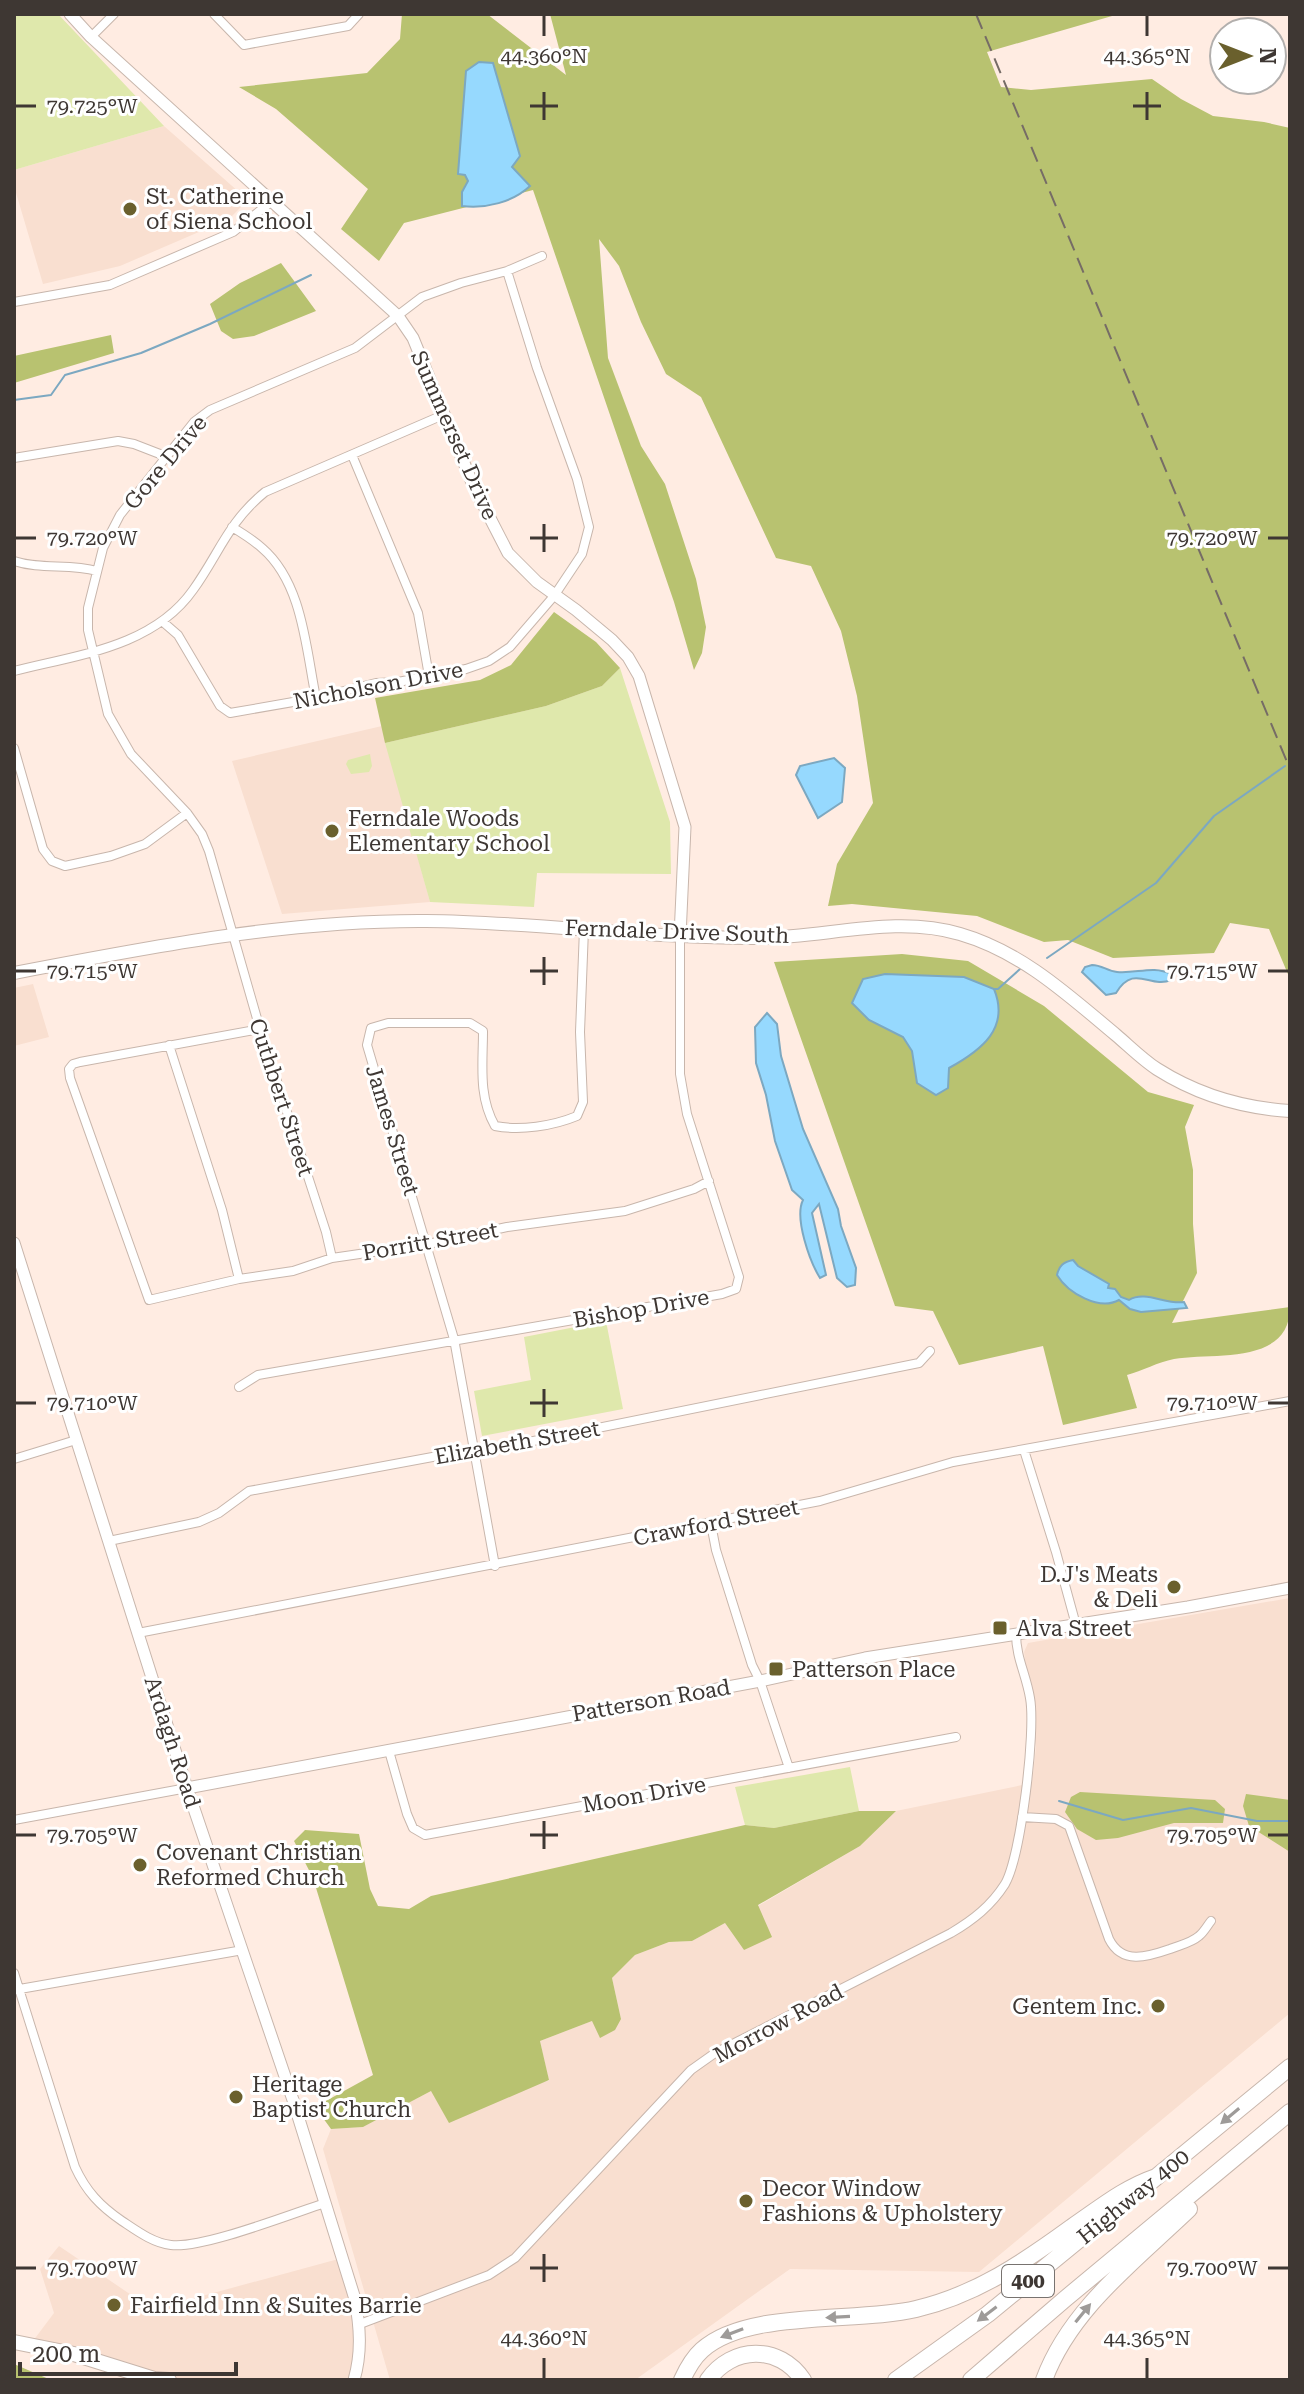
<svg xmlns="http://www.w3.org/2000/svg" width="1304" height="2394" viewBox="0 0 1304 2394" font-family="'Roboto Serif',serif">
<rect width="100%" height="100%" fill="#ffece2"/>
<path fill="#f9dfd0" d="M164,126L248,200L229,219L120,266L43,284L14,186V170Z
M382,726L430,902L282,914L232,761Z
M33,984L49,1037L14,1046V988Z
M1290,1598V2013L979,2272L790,2269L635,2380H390L323,2149L331,2129L363,2127L431,2091L549,2081L540,2041L592,2021L621,2019L612,1978L635,1955L669,1942L692,1941L725,1923L744,1950L758,1906L860,1846L896,1811L1032,1783L1036,1747L1024,1652L1028,1643Z
M59,2246L149,2307L169,2305L342,2258L355,2299L354,2380H155L30,2345L54,2313L40,2269Z"/>
<path fill="#dfe8ac" d="M14,14H58L164,126L14,170Z
M620,668L670,822L671,874L537,873L534,907L430,902L385,743L546,706L602,686Z
M370,754L372,766L369,772L351,774L346,764L348,760Z
M606,1321L623,1409L482,1436L474,1391L531,1380L524,1337Z
M850,1767L859,1811L774,1828L745,1825L735,1787Z"/>
<path fill="#b8c270" d="M402,14H487L566,75L550,14H1119L987,52L1001,87L1031,90L1152,79L1181,99L1213,116L1264,122L1290,128V979L1269,929L1230,923L1214,953L1113,958L1068,940L1044,942L977,916L852,904L828,906L837,864L873,803L857,696L841,631L811,566L776,558L701,397L666,374L641,322L619,266L599,239L608,358L641,446L665,484L696,579L706,627L702,653L694,670L674,602L533,190L404,223L379,261L341,229L368,189L276,109L239,87L367,73L400,39Z
M281,263L316,311L254,336L233,339L221,331L210,304L240,283Z
M111,335L114,353L14,383V356Z
M554,612L596,642L620,668L602,686L546,706L385,743L375,698L480,680L511,665Z
M902,954L968,961L1044,1006L1148,1092L1194,1105L1185,1127L1193,1170V1224L1197,1273L1172,1323L1290,1307C1290,1366 1213,1352 1174,1359C1158,1362 1142,1371 1127,1375L1137,1408L1063,1425L1043,1346L959,1365L933,1311L895,1306L774,962Z
M1080,1792L1215,1800L1225,1809L1223,1823H1174L1118,1838L1096,1840L1077,1829L1065,1812L1071,1797Z
M1246,1794L1290,1800V1852L1249,1826L1243,1806Z
M859,1811H896L860,1846L758,1905L772,1937L744,1950L725,1923L692,1941L669,1942L635,1955L612,1978L621,2019L615,2030L600,2038L592,2021L540,2041L549,2080L449,2123L431,2091L363,2127L331,2129L315,2107L373,2075L313,1878L294,1841L305,1830L359,1834L370,1889L378,1906L409,1909L431,1896L745,1825L774,1828Z
M14,2364L51,2380H14Z"/>
<path fill="#96d9fe" stroke="#7ca8c1" stroke-width="2" d="M479,62L493,63L520,156L512,167L530,186C513,202 486,209 462,206V192L468,181L465,175L458,174L466,71Z
M834,758L845,768L842,802L818,818L796,775L800,766Z
M1092,965C1102,965 1107,971 1117,972C1136,974 1153,965 1171,974V980C1150,989 1134,963 1116,993L1106,995L1082,972L1085,967Z
M885,974L964,977L994,989C1010,1028 982,1050 949,1068L948,1088L936,1095L917,1083L912,1051L903,1037L869,1020L852,1003L863,979Z
M767,1013L777,1024L781,1056L803,1129L838,1209L841,1226L856,1268L855,1285L847,1287L837,1278L819,1204L812,1213L826,1275L820,1278C810,1262 794,1218 803,1200L792,1190L775,1141L766,1095L756,1063L755,1027Z
M1073,1260L1078,1266L1109,1284L1108,1288L1115,1289L1121,1297L1129,1300C1145,1290 1166,1305 1184,1302L1187,1308L1141,1312L1130,1309L1119,1300C1099,1311 1068,1293 1057,1275C1059,1265 1064,1262 1073,1260Z"/>
<g fill="none" stroke-linecap="round" stroke-linejoin="round">
<path stroke="#7ca8c1" stroke-width="2" d="M14,400L51,395L65,375L141,353L210,324L311,275
M1047,958L1156,883L1214,816L1285,766
M994,989H998L1020,969
M1059,1801L1123,1820L1191,1808L1257,1821H1290"/>
<g stroke="#c8b6ac" stroke-width="10">
<path id="minor" d="M214,14L244,45L348,26L359,14
M91,37L114,14
M14,302L110,285L233,232L271,202
M352,455L418,613L429,676
M14,458L118,441L134,444L165,456
M232,527C242,533 253,540 262,548C303,583 306,650 316,698
M14,561C41,570 70,563 97,571
M163,622L178,635L220,706L230,713L316,698L376,683L398,682L466,669L489,661L510,647L554,596L582,554L589,527L577,479L537,368L507,271
M14,671C77,655 153,647 193,590C219,554 228,522 265,492L443,415
M14,748L43,849L52,861L65,866L111,856L145,844L187,813
M260,1029L80,1062L73,1064L69,1069L70,1078L149,1300L239,1279L293,1271L332,1258L428,1244L507,1227L625,1211L694,1189L709,1181
M169,1045L222,1210L239,1279
M332,1258L326,1232L260,1029L209,851L202,834L187,813L131,754L108,714L88,630V608L103,548L120,515L194,422L210,410L355,348L422,297L461,283L507,271L542,256
M239,1387L258,1375L722,1294L736,1289L739,1277L687,1114L680,1074V936
M1024,1450L1056,1552L1076,1625
M14,1459L76,1440
M711,1524L716,1550L752,1665L760,1681L789,1768
M109,1541L199,1522L219,1513L249,1491L454,1453H474L919,1363L930,1351
M495,1566L454,1339L367,1045L371,1028L388,1023H470L483,1031C483,1064 478,1096 495,1126C520,1131 553,1126 577,1116L583,1102L580,1032L584,929
M138,1633L820,1501L953,1462L1290,1401
M389,1751L407,1814L413,1828L425,1835L956,1737
M1022,1817L1056,1819L1069,1826L1109,1939C1122,1965 1147,1957 1170,1949C1180,1945 1191,1943 1199,1936C1204,1932 1207,1926 1211,1921
M14,1820L187,1788
M14,1973L75,2167C86,2191 100,2206 122,2221C137,2231 153,2243 171,2245C202,2249 291,2214 325,2203
M14,1990L243,1950
M360,2324L489,2275L515,2258L691,2070L715,2053L951,1933C973,1920 991,1906 1005,1884C1021,1856 1036,1731 1030,1698C1026,1674 1016,1658 1016,1633"/>
</g>
<g stroke="#c8b6ac" stroke-width="13">
<path id="tertiary" d="M70,14L91,37L398,316L413,338L473,485L508,553L537,582L576,610L612,640L628,657L639,676L685,827L680,936
M14,1243L187,1788L293,2100L355,2299C360,2327 362,2352 354,2380
M187,1788L760,1681L865,1658L1188,1607L1290,1588"/>
</g>
<g stroke="#c8b6ac" stroke-width="14">
<path id="secondary" d="M14,973C149,947 288,920 426,921C535,922 644,938 754,938C821,939 894,914 960,934C1022,952 1068,995 1116,1035C1129,1046 1143,1060 1157,1069C1198,1095 1242,1108 1290,1111"/>
</g>
<g stroke="#c8b6ac" stroke-width="16">
<path id="primary" d="M14,2342L74,2354L154,2379L169,2380"/>
</g>
<g stroke="#c8b6ac" stroke-width="18">
<path id="motorway" d="M1149,2183L1290,2067
M682,2380C687,2369 693,2358 702,2350C747,2309 858,2323 916,2309C976,2295 1024,2262 1072,2227C1100,2208 1124,2188 1156,2177
M708,2380C732,2346 779,2344 803,2380
M896,2380L988,2314L1131,2197
M971,2380L1065,2299L1290,2112
M1044,2380C1070,2309 1136,2260 1189,2209"/>
</g>
<use href="#minor" stroke="#fff" stroke-width="8"/>
<use href="#tertiary" stroke="#fff" stroke-width="11"/>
<use href="#secondary" stroke="#fff" stroke-width="12"/>
<use href="#primary" stroke="#fff" stroke-width="14"/>
<use href="#motorway" stroke="#fff" stroke-width="16"/>
<path stroke="#766c66" stroke-width="2" stroke-dasharray="16 8" stroke-linecap="butt" d="M976,14L1290,769"/>
</g>
<defs><path id="oneway-solid" d="M-6-.8H1V-3.2L6.5 0L1 3.2V.8H-6Z" transform="scale(2)"/></defs>
<g fill="#9e9b99">
<use href="#oneway-solid" transform="translate(1230 2116) rotate(140)"/>
<use href="#oneway-solid" transform="translate(1083 2313) rotate(-51)"/>
<use href="#oneway-solid" transform="translate(987 2314) rotate(143)"/>
<use href="#oneway-solid" transform="translate(838 2317) rotate(177)"/>
<use href="#oneway-solid" transform="translate(732 2333) rotate(159)"/>
</g>
<path fill="none" stroke="#3e3733" stroke-width="3" d="M544,16V36M1147,16V36M544,92V120M1147,92V120M16,106H36M530,106H558M1133,106H1161M544,524V552M16,538H36M530,538H558M1268,538H1288M544,957V985M16,971H36M530,971H558M1268,971H1288M544,1389V1417M16,1403H36M530,1403H558M1268,1403H1288M544,1821V1849M16,1835H36M530,1835H558M1268,1835H1288M544,2254V2282M16,2268H36M530,2268H558M1268,2268H1288M544,2358V2378M1147,2358V2378"/>
<g fill="#6a602d" stroke="#fff" stroke-width="3">
<circle cx="130" cy="209" r="8"/>
<circle cx="332" cy="831" r="8"/>
<circle cx="1174" cy="1587" r="8"/>
<rect x="992" y="1620" width="16" height="16" rx="4"/>
<rect x="768" y="1661" width="16" height="16" rx="4"/>
<circle cx="140" cy="1865" r="8"/>
<circle cx="1158" cy="2006" r="8"/>
<circle cx="236" cy="2097" r="8"/>
<circle cx="746" cy="2201" r="8"/>
<circle cx="114" cy="2305" r="8"/>
</g>
<g text-anchor="middle" stroke-width="6" stroke-linejoin="round" paint-order="stroke">
<rect fill="#fff" stroke="#787370" stroke-width="2" x="1002" y="2265" width="52" height="32" rx="6"/>
<g font-size="20" font-weight="bold" fill="#3e3733">
<text x="1028" y="2288">400</text>
</g>
<g font-size="22" fill="#3e3733" stroke="#fff" text-anchor="start">
<text x="146" y="204">St. Catherine<tspan x="146" dy="25">of Siena School</tspan></text>
<text x="348" y="826">Ferndale Woods<tspan x="348" dy="25">Elementary School</tspan></text>
<text x="1158" y="1582" text-anchor="end">D.J's Meats<tspan x="1158" dy="25">&amp; Deli</tspan></text>
<text x="1016" y="1636">Alva Street</text>
<text x="792" y="1677">Patterson Place</text>
<text x="156" y="1860">Covenant Christian<tspan x="156" dy="25">Reformed Church</tspan></text>
<text x="1142" y="2014" text-anchor="end">Gentem Inc.</text>
<text x="252" y="2092">Heritage<tspan x="252" dy="25">Baptist Church</tspan></text>
<text x="762" y="2196">Decor Window<tspan x="762" dy="25">Fashions &amp; Upholstery</tspan></text>
<text x="130" y="2313">Fairfield Inn &amp; Suites Barrie</text>
</g>
<g font-size="22" fill="#3e3733" stroke="#fff">
<text transform="translate(455 435) rotate(66)" y="8">Summerset Drive</text>
<text transform="translate(165 462) rotate(-50)" y="8">Gore Drive</text>
<text transform="translate(378 685) rotate(-11)" y="8">Nicholson Drive</text>
<text transform="translate(677 931) rotate(2)" y="8">Ferndale Drive South</text>
<text transform="translate(282 1097) rotate(72)" y="8">Cuthbert Street</text>
<text transform="translate(393 1130) rotate(73)" y="8">James Street</text>
<text transform="translate(430 1241) rotate(-10)" y="8">Porritt Street</text>
<text transform="translate(641 1308) rotate(-10)" y="8">Bishop Drive</text>
<text transform="translate(517 1442) rotate(-10)" y="8">Elizabeth Street</text>
<text transform="translate(716 1522) rotate(-11)" y="8">Crawford Street</text>
<text transform="translate(651 1700) rotate(-10)" y="8">Patterson Road</text>
<text transform="translate(173 1742) rotate(72)" y="8">Ardagh Road</text>
<text transform="translate(644 1794) rotate(-10)" y="8">Moon Drive</text>
<text transform="translate(778 2023) rotate(-28)" y="8">Morrow Road</text>
<text transform="translate(1133 2196) rotate(-39)" y="8">Highway 400</text>
</g>
</g>
<g font-size="20" text-anchor="middle" fill="#3e3733" stroke="#fff" stroke-width="6" stroke-linejoin="round" paint-order="stroke">
<text x="544" y="63">44.360°N</text>
<text x="1147" y="63">44.365°N</text>
<text x="92" y="113">79.725°W</text>
<text x="92" y="545">79.720°W</text>
<text x="1212" y="545">79.720°W</text>
<text x="92" y="978">79.715°W</text>
<text x="1212" y="978">79.715°W</text>
<text x="1212" y="1410">79.710°W</text>
<text x="92" y="1410">79.710°W</text>
<text x="92" y="1842">79.705°W</text>
<text x="1212" y="1842">79.705°W</text>
<text x="1212" y="2275">79.700°W</text>
<text x="92" y="2275">79.700°W</text>
<text x="544" y="2345">44.360°N</text>
<text x="1147" y="2345">44.365°N</text>
</g>
<rect width="1304" height="2394" fill="none" stroke="#3e3733" stroke-width="32"/>
<g transform="translate(1248 56) rotate(90)"><circle r="38" fill="#ffffff" stroke="#b2afad" stroke-width="2"/>
<path d="M0-6L14 30L0 20L-14 30Z" fill="#6a602d"/>
<text y="-12" font-size="22" font-weight="bold" text-anchor="middle" fill="#3e3733">N</text>
</g>
<path d="M20 2362v12h216v-12" fill="none" stroke="#3e3733" stroke-width="4"/>
<text x="32" y="2362" font-size="24" fill="#3e3733" stroke="#ffffff" stroke-width="6" paint-order="stroke">200 m</text>
</svg>
